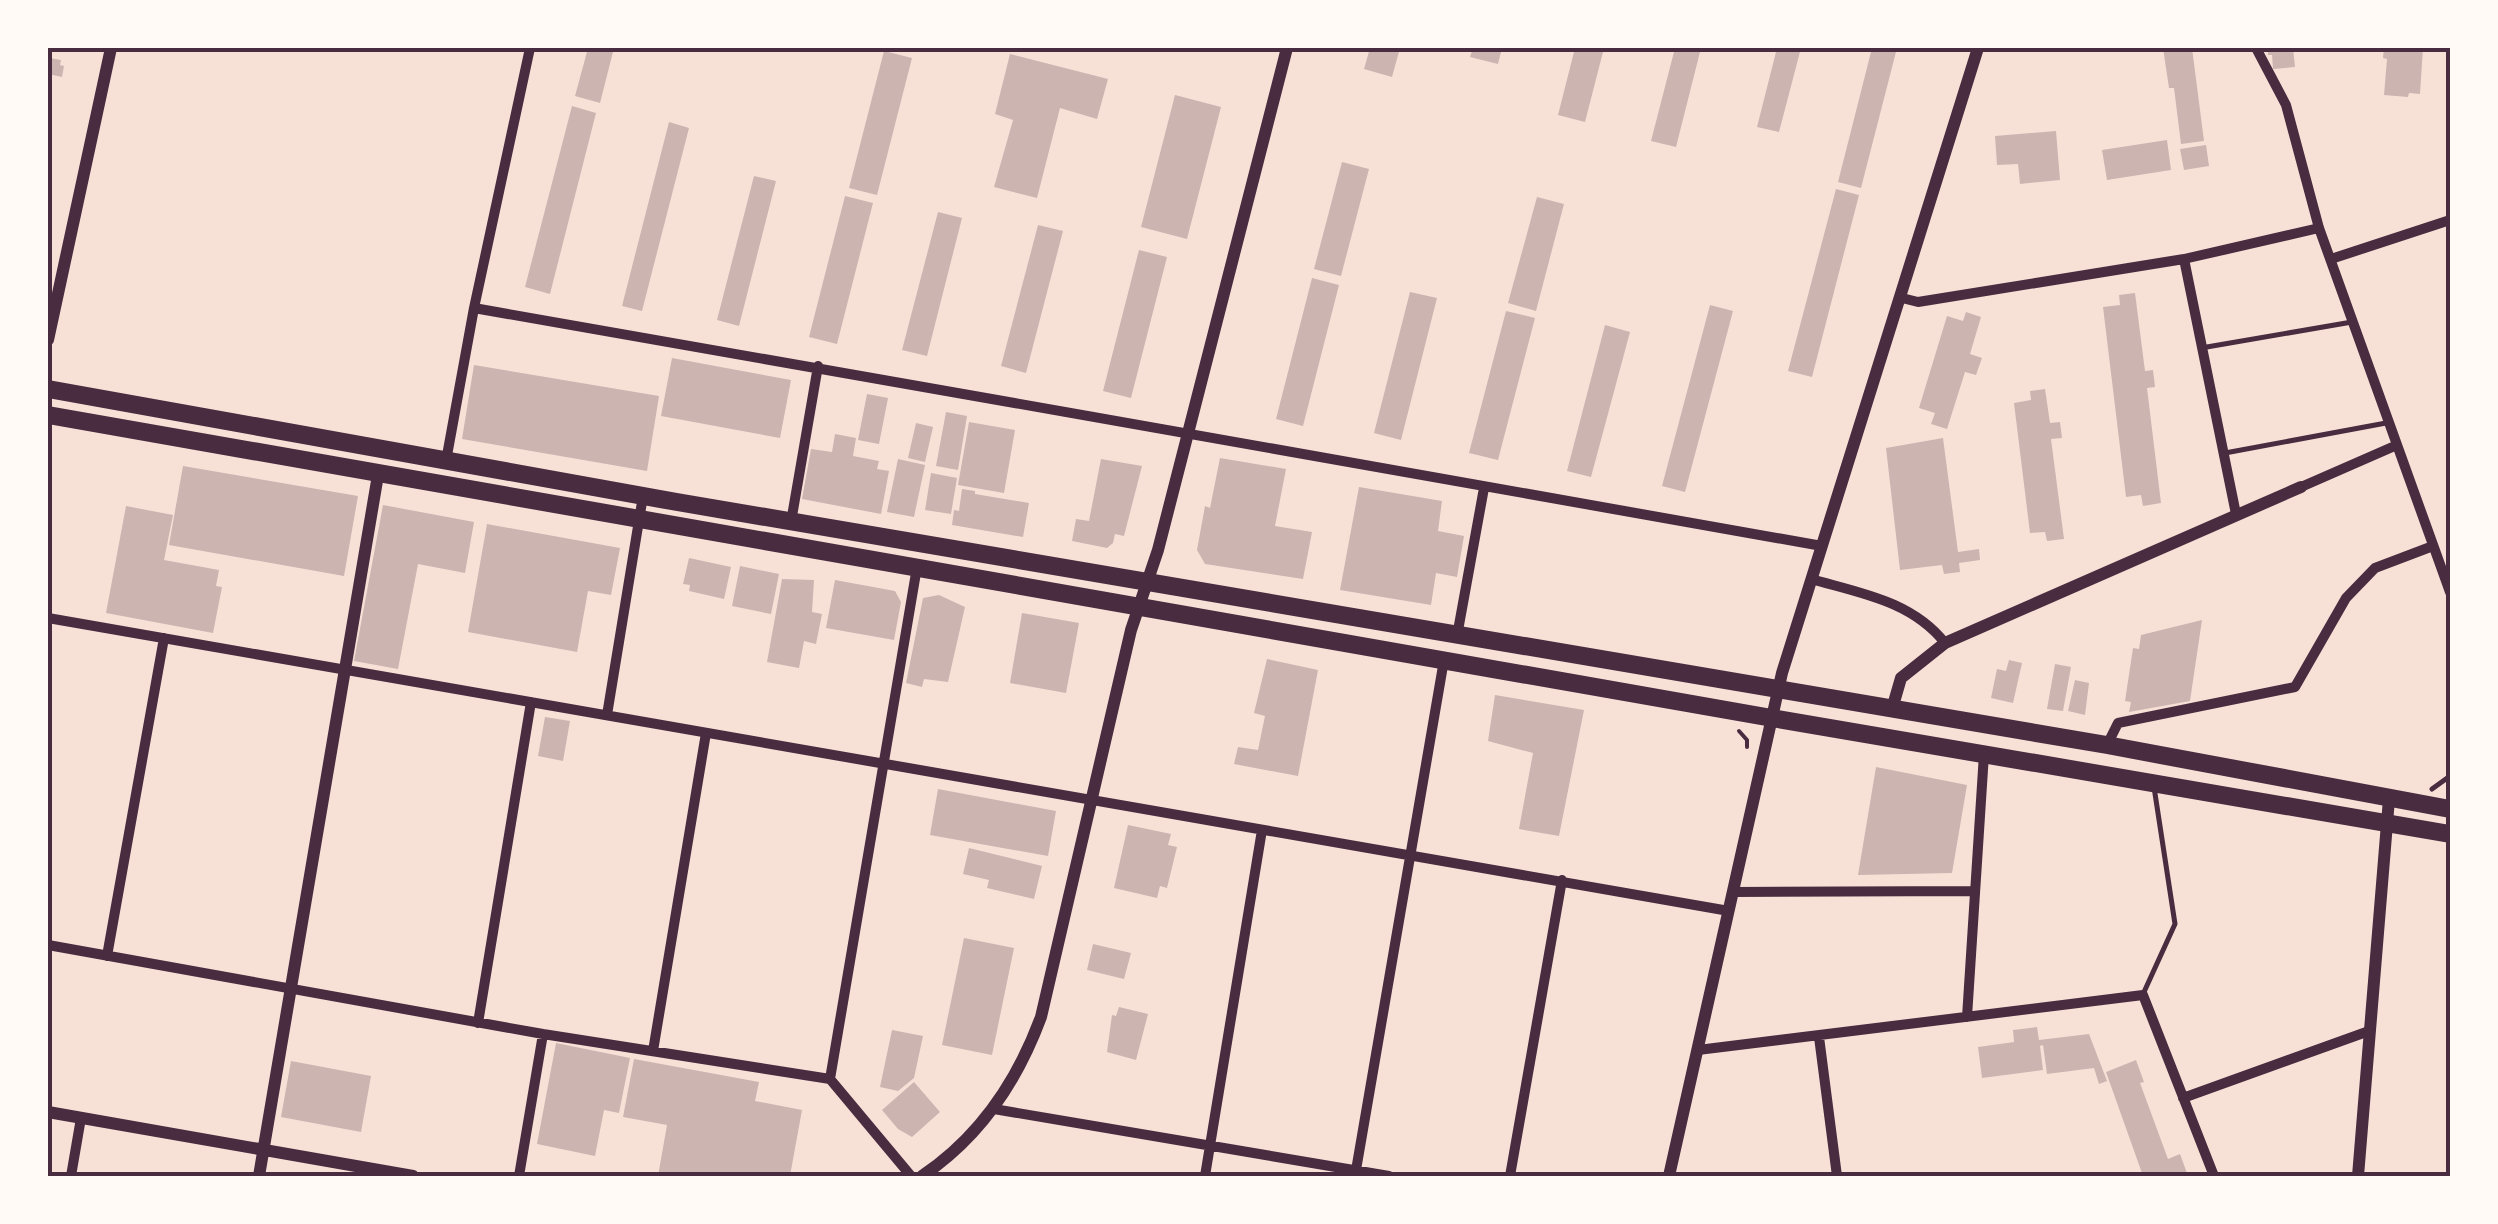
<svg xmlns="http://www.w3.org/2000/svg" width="2498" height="1224" viewBox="0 0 2498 1224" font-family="'Times New Roman',serif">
<rect width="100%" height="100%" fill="#f7e1d7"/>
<path fill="#ccb4b1" d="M48,48L52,49L50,58L61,60L60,65L64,66L62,77L48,74Z
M588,48H614L600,103L575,96Z
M1370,48H1400L1392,77L1364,69Z
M1473,48H1502L1498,64L1470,57Z
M1575,48H1604L1585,122L1558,115Z
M1675,48H1701L1676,147L1651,141Z
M1777,48H1801L1779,132L1757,127Z
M1872,48H1897L1861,188L1838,182Z
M2163,48H2192L2204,141L2181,144L2174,88H2169Z
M2268,48H2293L2295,67L2273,69L2272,55H2268Z
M2384,48H2423L2420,94L2409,93L2408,97L2384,95L2387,59L2383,58Z
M884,51L912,58L877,195L849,188Z
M1010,54L1108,79L1097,119L1060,108L1037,198L994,187L1013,120L995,114Z
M1175,95L1221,107L1187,239L1141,227Z
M572,106L596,113L550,294L525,287Z
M669,122L689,128L642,311L622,306Z
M2056,131L2060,180L2020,184L2018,164L1997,165L1995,136Z
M2167,140L2171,170L2107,180L2102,150Z
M2206,145L2209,166L2184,170L2180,149Z
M1342,162L1369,169L1341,276L1314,269Z
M754,176L776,181L739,326L717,320Z
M1836,189L1859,195L1812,377L1788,371Z
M845,196L873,203L837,344L809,337Z
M1537,197L1564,204L1536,311L1508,303Z
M938,212L962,218L927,356L902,350Z
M1038,225L1063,231L1026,373L1001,366Z
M1139,250L1167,257L1131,398L1103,391Z
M1312,278L1339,285L1303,426L1276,419Z
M1410,292L1437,298L1401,440L1374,433Z
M2135,293L2145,371L2153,370L2155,387L2147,388L2161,503L2143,506L2141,495L2126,497L2103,307L2120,305L2119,295Z
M1710,305L1733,311L1685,492L1662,486Z
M1506,311L1535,318L1498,460L1469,453Z
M1966,312L1981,317L1970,354L1982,358L1976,375L1965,372L1947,429L1931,424L1935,413L1919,408L1947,316L1963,321Z
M1605,325L1630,332L1591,477L1567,471Z
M672,358L791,380L780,438L661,416Z
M474,365L659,396L647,471L462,439Z
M2045,389L2050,423L2060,422L2062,438L2051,439L2064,539L2047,541L2045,532L2030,533L2014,403L2031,400L2030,391Z
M867,394L888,398L879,444L858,440Z
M946,412L967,416L958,470L936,466Z
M969,422L1015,430L1004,493L958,485Z
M916,423L933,427L925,462L908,458Z
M835,434L856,438L853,456L879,461L877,469L889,471L881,514L802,499L811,449L832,452Z
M1943,438L1958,552L1979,549L1980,560L1959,563L1960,572L1944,574L1942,565L1900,570L1886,448Z
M1220,458L1286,469L1275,526L1312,532L1303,579L1205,564L1197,550L1205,506L1210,508Z
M898,459L925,465L914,517L887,512Z
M1101,459L1142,466L1124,536L1115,534L1113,543L1107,548L1072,541L1076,519L1089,521Z
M183,466L358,496L344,576L169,545Z
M931,473L957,478L951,514L925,510Z
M1359,487L1442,501L1438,531L1464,536L1457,577L1436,573L1431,605L1340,590Z
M962,489L975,491V494L1029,503L1023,537L952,525L954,510L959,511Z
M383,505L474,522L465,573L418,564L398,669L354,661Z
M126,506L173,515L164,560L219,570L216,586L222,587L213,633L106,613Z
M487,524L620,548L611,595L588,591L577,652L468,632Z
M689,558L731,567L724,599L689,591L690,585L683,584Z
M740,566L779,574L771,614L732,606Z
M782,579L814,580L812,612L822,614L816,644L804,641L799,668L767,662Z
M835,580L895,591L901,602L894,640L826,628Z
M939,595L965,607L948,682L924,679L922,687L906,683L923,598Z
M1022,613L1079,623L1066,693L1010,683Z
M2202,620L2190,701L2129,712L2131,702L2125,701L2133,648L2139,649L2141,635Z
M1267,659L1318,670L1298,776L1234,764L1238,747L1258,750L1265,716L1254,713Z
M2009,660L2022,663L2013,703L1991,698L1997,669L2006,671Z
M2055,664L2071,667L2063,711L2047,709Z
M2075,680L2089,683L2085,715L2068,711Z
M1495,695L1584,710L1559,836L1519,829L1533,753L1488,741Z
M545,717L570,721L563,761L538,756Z
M1876,767L1967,785L1952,873L1858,875Z
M938,789L1056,811L1048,856L930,835Z
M1128,825L1171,834L1168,845L1177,847L1167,888L1160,886L1157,898L1114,888Z
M969,848L1042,866L1034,899L987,888L989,880L963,874Z
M964,938L1014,948L992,1055L942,1045Z
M1093,944L1131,953L1124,979L1087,970Z
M1119,1007L1148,1014L1136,1060L1107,1052L1112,1015L1116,1016Z
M2037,1027L2039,1040L2089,1034L2107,1081L2099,1084L2094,1068L2047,1074L2043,1045L2040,1046L2043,1070L1982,1078L1978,1047L2014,1042L2013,1030Z
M892,1030L923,1036L914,1078L898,1091L880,1087Z
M556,1043L630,1058L619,1113L604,1110L595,1156L537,1144Z
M634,1059L759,1082L755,1101L802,1110L790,1176H658L667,1125L623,1117Z
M2136,1060L2144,1082L2140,1083L2168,1159L2180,1154L2188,1176H2143L2106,1072Z
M291,1061L371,1076L361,1132L281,1117Z
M914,1082L940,1112L912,1137L898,1129L882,1110Z"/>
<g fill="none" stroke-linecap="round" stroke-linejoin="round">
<path stroke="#4a2c40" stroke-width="4" d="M1739,731L1747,740V747"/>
<path stroke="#4a2c40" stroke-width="5" d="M2201,348L2352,322
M2225,453L2386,423
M2432,789L2450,776
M2144,992L2175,924L2154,787"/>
<path stroke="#4a2c40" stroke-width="10" d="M2256,48L2286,105L2319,228L2450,592
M2184,259L2236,514
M2331,259L2450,220
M1902,298L1918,302L2184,259L2319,228
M474,308C924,385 1372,468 1822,546
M446,461L474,308L530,48
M2301,487L2397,445
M791,522L818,366
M1811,579C1860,593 1912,601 1945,643
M48,618L1729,911
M1457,636L1484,488
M607,715L643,496
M2107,745L2118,723L2295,687L2346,598L2375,568L2433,546
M1734,892L1975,891
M48,945L543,1034L830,1079L911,1176
M107,956L164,638
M1967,1017L1984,754
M478,1023L531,702
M1819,1037L1837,1176
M1698,1050L2143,995L2214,1176
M653,1051L706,733
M830,1079L917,567
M2183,1098L2369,1031
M994,1109L1389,1176
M71,1176L81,1118
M519,1176L543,1034
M1205,1176L1262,830
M1355,1176L1444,660
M1510,1176L1562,880"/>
<path stroke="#4a2c40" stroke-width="12" d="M48,340L111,48
M1892,709L1901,678L1945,643L2301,487
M48,1112L413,1176
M259,1176L378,475
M922,1176C980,1137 1017,1082 1041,1017L1131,630L1158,550L1287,48
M1669,1176L1782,673L1978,48
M2358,1176L2389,799"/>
<path stroke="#4a2c40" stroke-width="18" d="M48,389L677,502L2107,745L2450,809
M48,415L1772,718L2450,834"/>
</g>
<rect width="2498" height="1224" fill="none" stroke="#fffaf5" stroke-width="100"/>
<rect x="50" y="50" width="2398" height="1124" fill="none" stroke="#4a2c40" stroke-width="4"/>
</svg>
